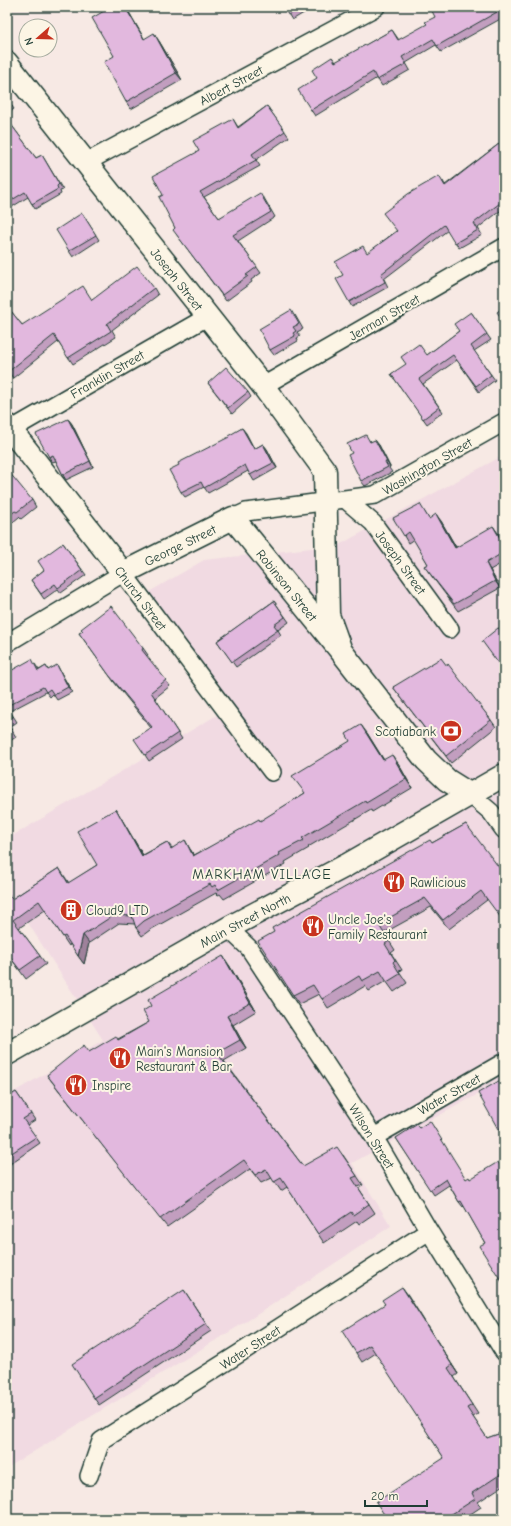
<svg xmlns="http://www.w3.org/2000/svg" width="511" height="1526" viewBox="0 0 511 1526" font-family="'Comic Neue',sans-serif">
<rect width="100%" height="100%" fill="#f7e9e4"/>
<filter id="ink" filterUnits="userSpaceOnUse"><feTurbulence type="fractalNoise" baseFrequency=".025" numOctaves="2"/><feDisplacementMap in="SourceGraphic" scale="8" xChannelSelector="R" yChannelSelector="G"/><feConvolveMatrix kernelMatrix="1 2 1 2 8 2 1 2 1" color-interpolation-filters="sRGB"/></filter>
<g filter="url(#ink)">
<path fill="#f1dae2" d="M504,455V1080L352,1163L391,1226L252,1318L7,1468V1096L103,1040L7,890V839L229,708L149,592L204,560L339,545Z"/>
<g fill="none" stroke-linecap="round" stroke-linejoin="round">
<g stroke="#1f3d34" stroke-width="20">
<path id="minor" d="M85,163L376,7
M263,386L504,247
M7,432L207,317
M346,500L373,523L450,629
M233,518L246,512L375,495L504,422
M7,643L123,573L272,772
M471,795L491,812L504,830
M228,928L249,948L374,1137L429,1231L504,1352
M374,1137L504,1062
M89,1476L101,1441L240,1353L429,1231"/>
</g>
<g stroke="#1f3d34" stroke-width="25">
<path id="tertiary" d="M7,63L263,386L325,471L328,615L341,651
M7,425L123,573L233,518L341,651L426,760L447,780L471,795"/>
</g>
<g stroke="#1f3d34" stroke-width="25">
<path id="primary" d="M7,1054L228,928L347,865L504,775"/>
</g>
<use href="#minor" stroke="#fcf5e5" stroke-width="17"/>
<use href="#tertiary" stroke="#fcf5e5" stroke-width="22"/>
<use href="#primary" stroke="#fcf5e5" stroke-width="22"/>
</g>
<path fill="#c29ebf" stroke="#1f3d34" d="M111,7H126L144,39L159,41L182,80L131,109L126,102L114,56Z
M284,7H314L292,20Z
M504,7V17L441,52L436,45L406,63L410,70L382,86L377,78L315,116L311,110L317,78L332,57L336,62L392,30L399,40Z
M7,99L14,109L7,114Z
M267,106L289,137L256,160L260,166L204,197L219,218L264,198L275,217L238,241L261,273L251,280L252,282L226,301L177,235L175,228L163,195L199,151L233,119L238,127Z
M7,119L36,158L42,155L63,190L60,191L61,194L35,209L28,197L7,210Z
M504,140V208L478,228L482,235L459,248L448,230L384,279L388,287L352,307L349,302L343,275L368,253L396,231L443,181L445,185Z
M82,213L99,240L73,257L69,251Z
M154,288L158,295L112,330L116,337L73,364L58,342L13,378L7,370V306L22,325L92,300Z
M471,312L491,340L474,351L495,380L479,392L457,360L423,384L443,412L427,424L391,374L427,355L459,331Z
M295,315L303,329L297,332L300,336L297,338L298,341L274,355L270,350Z
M208,383L248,392L251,397L232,414Z
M68,419L72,424L93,467L66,480L63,475L56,461L52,462L49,457Z
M242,428L254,449L263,444L267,449L277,468L254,481L248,471L208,493L204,487L185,497L181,492L229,437Z
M370,440L371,442L379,445L390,467L389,468L392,472L365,486L361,481Z
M7,474L32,500L36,507L21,519L19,517L7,527Z
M424,511L429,519L441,521L456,547L498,533L504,544V562L490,570L500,588L458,611L424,566L428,564L414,539L408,543L404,536Z
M63,543L86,575L61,593L58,589L44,599L31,580L44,570Z
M274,601L289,622L278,630L281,635L236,667L217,641Z
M7,607L11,613L7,616Z
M79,633L143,648L148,655L146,656L170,686L155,698L182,739L149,761L145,755L151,728L114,682Z
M35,664L39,670L46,666L48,670L60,671L72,692L57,700L53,694L50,697L46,692L10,711L17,722L10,727L16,737L7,743V673Z
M447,666L491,720L496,727L451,763L393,687Z
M367,733L384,760L398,763L412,788L372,812L371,810L308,847L309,848L285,862L286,864L224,899L220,894L218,895L216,893L150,930L142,936L136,928L135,924L119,923L89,943L84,964L70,944L69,946L45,910L19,928L46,964L26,979L7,953L12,899L59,868L69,883L97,865L121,818L143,855L167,842L172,848L190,849L194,855L261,821L305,793Z
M466,824L487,900L449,929L431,907L384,933L395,950L391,953L402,970L399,971L407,983L394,992L386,981L369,991L365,986L328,1008L319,994L299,1004L293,995L432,843Z
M229,965L256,1011L233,1025L246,1048L224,1061L303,1166L343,1155L363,1185L358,1187L375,1213L359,1224L357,1221L324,1243L287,1187L281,1191L272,1178L261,1183L250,1169L167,1227L53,1083L47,1075L89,1052L118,1039L149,1022Z
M504,1078V1133L502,1134L498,1129Z
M16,1092L35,1120L27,1125L40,1143L11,1163V1164L7,1167V1097V1098Z
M434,1127L485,1243L464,1206L463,1207L459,1202L449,1185L434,1195L396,1138L419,1128Z
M402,1287L458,1374L454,1377L478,1414L473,1417L487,1438L504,1432V1485L478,1502L481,1507L463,1519H387L444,1458L376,1353L362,1362L356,1353L385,1304Z
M184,1290L211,1331L99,1405L94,1398Z"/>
<path fill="#9e819b" stroke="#1f3d34" d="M125,7H126L149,47L144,39Z
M154,33L159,41L182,80L176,73Z
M68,419L72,424L93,467L90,461Z
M242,428L246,433L257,454L254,449Z
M375,440L379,445L390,467L387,462Z
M263,444L267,449L277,468L273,463Z
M436,514L441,521L460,555L455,548Z
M493,526L498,533L504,544V545Z
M486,563L490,570L500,588L495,581Z
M57,665L60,671L72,692L68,687Z
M361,725L367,733L389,769L383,760Z
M392,755L398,763L412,788L406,779Z
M116,809L121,818L148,864L142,856Z
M185,840L190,849L199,864L193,856Z
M83,935L89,943L84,964L78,956Z
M223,956L229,965L256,1011L250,1003Z
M227,1016L233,1025L246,1048L240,1040Z
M402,1287L408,1295L458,1374L452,1365Z"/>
<path fill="#e2b8de" stroke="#1f3d34" d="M111,7H125L144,39L154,33L176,73L126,102L104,62L114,56L92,18Z
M284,7H302L288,15Z
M430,7H504V8L437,46L433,39L402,57L406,64L377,80L373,72L311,110L298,90L317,78L312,70L332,57L335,62L392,30L398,40L427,24L425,22L435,17Z
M7,99L10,103L7,106Z
M267,106L285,131L252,154L256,160L200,192L219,218L260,193L271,212L233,235L257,267L246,275L248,276L222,295L173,230L175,228L159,197L163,195L153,176L199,151L193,141L233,119L238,128Z
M7,119L36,158L42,155L59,184L57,186L58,189L32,204L25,192L7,203Z
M504,140V200L474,223L478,230L455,243L444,225L381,274L385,282L349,302L336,279L343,275L335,262L363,246L367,253L397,231L383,213L408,194L439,176L445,186Z
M82,213L96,235L69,251L56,230Z
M137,266L154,288L107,324L111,331L68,358L54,335L9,371L7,369V306L22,325L83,286L92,300Z
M504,307V322L497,312Z
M291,310L299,324L293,327L296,331L293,333L295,336L270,350L259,329Z
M471,312L487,334L471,346L491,375L476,386L453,355L419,379L439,407L423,419L391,374L406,364L401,357L419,344L427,355L459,331L454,324Z
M226,367L248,392L228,408L208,383Z
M68,419L90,461L63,475L53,455L49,457L36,434Z
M242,428L254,449L263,444L273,463L250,475L245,465L204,488L201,482L181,492L169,470L179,465L178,463L229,437L228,436Z
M366,435L370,442L375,440L387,462H385L388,467L361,481L348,455L352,453L347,444Z
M9,472L32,500L17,512L15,511L7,517V474Z
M420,504L429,519L436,514L455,548L493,526L504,545V552L486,563L495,581L454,604L424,566L428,564L409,532L404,536L393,518Z
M63,543L82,570L58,588L55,584L41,594L31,580L44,570L38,561Z
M274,601L285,617L274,625L278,630L232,662L217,641L263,608V609Z
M111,606L143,648L142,650L166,680L151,692L178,733L145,755L134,739L152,727L109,675L79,633L83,631L81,629Z
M498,628L504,630V671L482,641Z
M441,658L447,666L448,664L491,720L446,756L393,687Z
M32,659L38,671L46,666L48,670L57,665L68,687L54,695L50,689L46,692L43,687L7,706V673Z
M7,707L13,717L7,721Z
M7,723L12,732L7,735Z
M361,725L383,760L392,755L406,779L366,803L365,801L302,838L304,840L279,853L280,855L218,890L215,885L212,887L210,884L144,921L136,928L132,916L114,915L83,935L78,956L65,936L63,937L39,901L13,920L40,956L20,970L7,953V893L12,899L59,868L68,883L97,865L77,831L116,809L142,856L167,842L171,849L185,840L193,856L259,819L260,821L305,793L292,776L350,741L346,734Z
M466,824L504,874V922L481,891L443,920L425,898L378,924L389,941L385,944L395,960L393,962L400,974L387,982L380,971L362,981L359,976L322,999L313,985L293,995L258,941L274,932L272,928L430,840L432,843Z
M223,956L250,1003L227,1016L240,1040L217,1053L303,1166L337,1147L357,1176L352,1178L369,1204L353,1215L351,1212L318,1234L281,1178L274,1182L266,1169L255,1175L244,1160L160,1219L47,1075L84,1045L89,1052L116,1036L118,1040L149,1022L143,1011L151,1006L148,1000Z
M504,1078V1126L498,1129L478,1093Z
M16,1092L31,1114L23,1119L36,1137L7,1156V1097V1098Z
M430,1121L466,1179L469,1177L470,1179L498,1162L504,1171V1285L479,1246L485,1243L461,1201L459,1202L446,1179L430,1190L396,1138L416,1125L419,1128Z
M402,1287L452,1365L448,1368L472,1405L467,1408L487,1438L504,1432V1472L472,1493L475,1499L444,1519H387L376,1502L444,1458L370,1345L356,1353L342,1331L385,1304L382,1300Z
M184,1290L206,1324L94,1398L72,1364Z"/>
</g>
<defs>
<g id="bank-disc" transform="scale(1.15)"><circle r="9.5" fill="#c8321e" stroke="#fcf5e5"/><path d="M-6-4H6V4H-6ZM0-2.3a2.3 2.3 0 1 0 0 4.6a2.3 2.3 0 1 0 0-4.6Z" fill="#fff"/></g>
<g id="restaurant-disc" transform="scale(1.15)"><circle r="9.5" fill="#c8321e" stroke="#fcf5e5"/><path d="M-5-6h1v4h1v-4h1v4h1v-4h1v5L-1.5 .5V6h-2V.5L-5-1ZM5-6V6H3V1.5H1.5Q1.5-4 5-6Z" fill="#fff"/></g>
<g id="building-disc" transform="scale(1.15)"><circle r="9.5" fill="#c8321e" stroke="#fcf5e5"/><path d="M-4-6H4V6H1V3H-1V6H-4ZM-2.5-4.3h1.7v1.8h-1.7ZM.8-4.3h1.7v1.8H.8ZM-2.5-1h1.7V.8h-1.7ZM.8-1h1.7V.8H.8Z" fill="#fff"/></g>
</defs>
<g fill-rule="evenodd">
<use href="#bank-disc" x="451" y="731"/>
<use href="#restaurant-disc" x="394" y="882"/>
<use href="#building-disc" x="71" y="910"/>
<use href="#restaurant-disc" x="313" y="926"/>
<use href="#restaurant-disc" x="120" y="1058"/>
<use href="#restaurant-disc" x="76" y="1085"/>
</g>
<g text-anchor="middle" stroke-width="4" stroke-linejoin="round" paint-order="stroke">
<g font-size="13" fill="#1f3d34" stroke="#fcf5e5">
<text transform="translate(231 85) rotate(-28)" y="5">Albert Street</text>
<text transform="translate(177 279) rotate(52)" y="5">Joseph Street</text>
<text transform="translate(384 317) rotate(-30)" y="5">Jerman Street</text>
<text transform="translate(107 374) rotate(-30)" y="5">Franklin Street</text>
<text transform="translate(427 466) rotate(-30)" y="5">Washington Street</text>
<text transform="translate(180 545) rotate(-26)" y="5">George Street</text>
<text transform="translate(401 562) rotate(54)" y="5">Joseph Street</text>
<text transform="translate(287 585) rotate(51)" y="5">Robinson Street</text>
<text transform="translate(141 598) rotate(53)" y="5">Church Street</text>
<text transform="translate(245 920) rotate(-28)" y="5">Main Street North</text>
<text transform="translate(449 1094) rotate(-30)" y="5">Water Street</text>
<text transform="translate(372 1136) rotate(58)" y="5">Wilson Street</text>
<text transform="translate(250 1347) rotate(-33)" y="5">Water Street</text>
</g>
<g font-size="13" fill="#1f3d34" stroke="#fcf5e5" text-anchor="start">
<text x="436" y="736" text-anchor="end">Scotiabank</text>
<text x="410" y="887">Rawlicious</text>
<text x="86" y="915">Cloud9 LTD</text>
<text x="328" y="924">Uncle Joe's<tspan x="328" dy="15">Family Restaurant</tspan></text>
<text x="136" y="1056">Main's Mansion<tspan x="136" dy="15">Restaurant &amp; Bar</tspan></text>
<text x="92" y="1090">Inspire</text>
</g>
<g font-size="14" letter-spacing="1" fill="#1f3d34" stroke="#fcf5e5">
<text x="262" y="879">MARKHAM VILLAGE</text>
</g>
</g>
<rect width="511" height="1526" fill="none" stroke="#fcf5e5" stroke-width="24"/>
<rect x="12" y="12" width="487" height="1502" fill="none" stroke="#1f3d34" stroke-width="1.5" filter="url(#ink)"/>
<g transform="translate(38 38) rotate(250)"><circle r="19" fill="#fcf5e5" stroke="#a4ab9e"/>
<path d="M0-3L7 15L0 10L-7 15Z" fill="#c8321e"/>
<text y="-6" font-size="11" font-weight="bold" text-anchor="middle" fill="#1f3d34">N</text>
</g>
<path d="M365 1500v6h62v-6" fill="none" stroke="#1f3d34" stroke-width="2"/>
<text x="371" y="1500" font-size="12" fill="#1f3d34" stroke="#fcf5e5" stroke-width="3" paint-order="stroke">20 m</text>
</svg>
